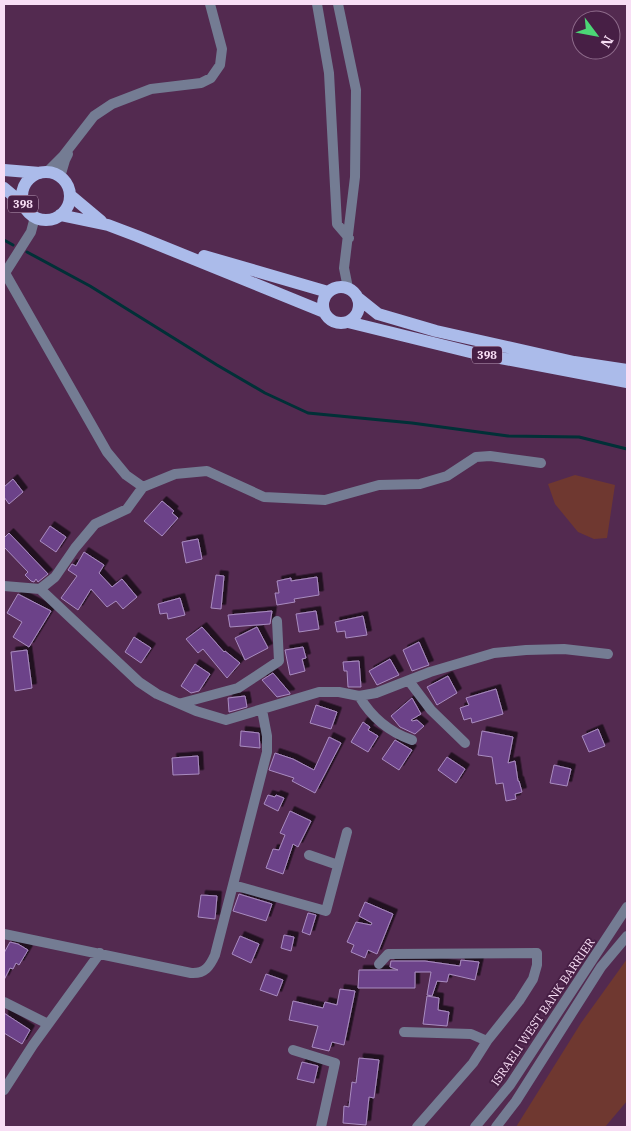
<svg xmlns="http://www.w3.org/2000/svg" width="631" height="1131" viewBox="0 0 631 1131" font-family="'IBM Plex Serif',serif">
<defs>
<filter id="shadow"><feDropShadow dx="4.5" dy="-4.5" stdDeviation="0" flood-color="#0009"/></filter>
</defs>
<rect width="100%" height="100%" fill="#532a50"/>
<path fill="#6f3830" d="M575,475L615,485L607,538L594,539L578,532L555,504L548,484Z
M627,959V1101L605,1127H516L581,1023Z"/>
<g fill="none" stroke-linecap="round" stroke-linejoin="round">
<path stroke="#013037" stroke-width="3" d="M4,240L13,245
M27,252L90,286L217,365L265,393L308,413L412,423L508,436L579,437L627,449"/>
</g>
<path fill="#6c4289" stroke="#a98cc0" filter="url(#shadow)" d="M13,479L23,492L9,504L4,497V487Z
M162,501L174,511L172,513L178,518L162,536L144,521Z
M50,526L66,537L56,552L40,541Z
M9,533L48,574L38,582L36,579L34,582L31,581L25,575L28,572L4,547V538Z
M198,539L202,559L186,563L182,542Z
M84,552L104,565L99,573L112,587L122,579L137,597L123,609L116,601L107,607L91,589L78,610L61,598L77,576L68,570L72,564L76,566Z
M216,575L224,576L221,609L211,608Z
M317,577L319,595L294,599L295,602L277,605L275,593H279L277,581L291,578V581Z
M18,594L51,611L29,647L13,637L22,622L7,613Z
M180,598L185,615L168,619L167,613L160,614L158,604Z
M272,611L270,624L230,627L228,615Z
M316,611L319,629L299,632L296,614Z
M363,616L367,635L346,638L345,631L337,632L335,622Z
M202,627L224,652L225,651L240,663L227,678L203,649L198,653L186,639Z
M257,627L268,648L245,660L235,638Z
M134,637L151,648L141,663L125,652Z
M419,642L429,665L412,671L403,650Z
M303,647L306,658L302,659L305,671L290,675L285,650Z
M27,650L32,688L15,691L11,652Z
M390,659L399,675L377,685L369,671Z
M359,661L361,687H348L347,671H344L343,662Z
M195,664L210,674L199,691L191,693L181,686Z
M273,673L290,693V694L277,697L262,680Z
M448,676L457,693L437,705L427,687Z
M496,689L503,714L472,723L471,718L464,720L460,708L469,705L466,698Z
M245,696L247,707L229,712L228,698Z
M412,698L421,714L411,720L412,721L417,720L424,726L415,734L400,727L391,716Z
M316,705L337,712L331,729L310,723Z
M363,722L370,727L368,730L378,736L368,752L351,742Z
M598,729L605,746L589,752L582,736Z
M241,731L259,733L260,748L240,746Z
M482,731L513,737L508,763L515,761L518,781H519L522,792L515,794L516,799L506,801L503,783L496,784L492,757L478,755Z
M329,737L341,743L315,793L292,781L294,778L269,770L275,753L293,759L314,770Z
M395,740L412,750L399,770L382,759Z
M198,756L199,774L173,775L172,758Z
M447,757L465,769L456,783L438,770Z
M554,765L571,769L567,786L550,783Z
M268,795L275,797L276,795L284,798L278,811L264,804Z
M290,811L311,821L298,847L293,844L283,874L266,868L273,849L279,850L285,835L280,833Z
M239,894L272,904L266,921L233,911Z
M201,895L217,896L215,919L198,917Z
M365,902L393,914L377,954L368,950L365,958L351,952L354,945L347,942L356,922L371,925L372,923L359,916Z
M308,913L316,915L310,935L302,932Z
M284,935L294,937L291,951L281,948Z
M240,936L259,944L251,963L232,954Z
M10,942L18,944L28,950L19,965L16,963L13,969L10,968L4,980V953Z
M461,960L479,962L475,980L449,974L447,982L437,981L432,996L427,995L431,972H415V988H358L359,970H398L390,967L391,961H425L460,966Z
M266,974L283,980L277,996L260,990Z
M340,989L355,991L344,1045L332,1042L329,1051L312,1047L318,1026L289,1020L293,1001L323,1008L325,1002L337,1005Z
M427,996L439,998L438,1010L449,1012L447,1026L423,1024Z
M4,1013L30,1030L22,1044L4,1033Z
M359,1058L379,1060L374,1098L369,1097L366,1125L343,1123L344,1106L349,1107L352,1082L356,1083Z
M302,1062L318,1066L314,1083L297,1079Z"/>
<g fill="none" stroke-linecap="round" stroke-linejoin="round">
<path stroke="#747c93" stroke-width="10" d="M317,4L329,73L337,224L349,238
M338,4L356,90L355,177L344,268L348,288
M47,172L63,156L94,116L112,104L151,89L201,83L211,78L220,65L222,49L210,4
M60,177L65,160L68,154
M143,487L175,474L207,471L264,497L325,500L379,485L420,484L447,476L476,457L490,456L541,463
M4,586L40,589L55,577L75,548L95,524L127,509L143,487L126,475L107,452L5,273L31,232L35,217
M40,589L139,682L157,694L196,711L226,720L319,692H339L359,696L376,693L430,672L494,653L526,650L564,649L608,654
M409,681L431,710L465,743
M359,696C372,718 389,732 412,740
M182,703L238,688L279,661L277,621
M309,855L338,865
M233,885L326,911L347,832
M4,934L191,973C205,974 210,966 215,955L267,752V736L262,710
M379,964L388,954L537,953V965L533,979L519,1001L487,1041L473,1063L417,1127
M4,1002L48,1024
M404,1032L471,1034L487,1041
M293,1050L335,1063L321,1127
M4,1090L33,1045L100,953
M475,1127L510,1085L627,907
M496,1127L516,1101L601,967L627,936"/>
<path stroke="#abbbea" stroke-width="12" d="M4,170L40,173
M22 196a24 24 0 1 1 48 0a24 24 0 1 1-48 0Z
M4,188L23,204
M70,195L101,221
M60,215L108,225L137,236L324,312
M204,256L328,292
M323 305a18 18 0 1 1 36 0a18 18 0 1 1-36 0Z
M358,298L378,314L436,331L574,362L627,370
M348,322L474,353L627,382"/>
</g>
<g text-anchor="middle" stroke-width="4" stroke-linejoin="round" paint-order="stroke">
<g fill="#471f45" stroke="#c3a5c0" stroke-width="1">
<rect x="8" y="195.5" width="30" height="17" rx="4"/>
<rect x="472" y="346.5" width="30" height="17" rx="4"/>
</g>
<g font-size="11" font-weight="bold" fill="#f8def5">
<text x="23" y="208">398</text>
<text x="487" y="359">398</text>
</g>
<g font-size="12" fill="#f8def5" stroke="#471f45">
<text transform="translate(543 1012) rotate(-56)" y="4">ISRAELI WEST BANK BARRIER</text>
</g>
</g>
<rect width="631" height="1131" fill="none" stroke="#f8def5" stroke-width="10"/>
<g transform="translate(596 35) rotate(122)"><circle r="24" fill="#471f45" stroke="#8e6b8b"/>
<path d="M0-4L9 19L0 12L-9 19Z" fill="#4cd676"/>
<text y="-8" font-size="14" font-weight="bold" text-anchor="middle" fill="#f8def5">N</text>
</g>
</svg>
